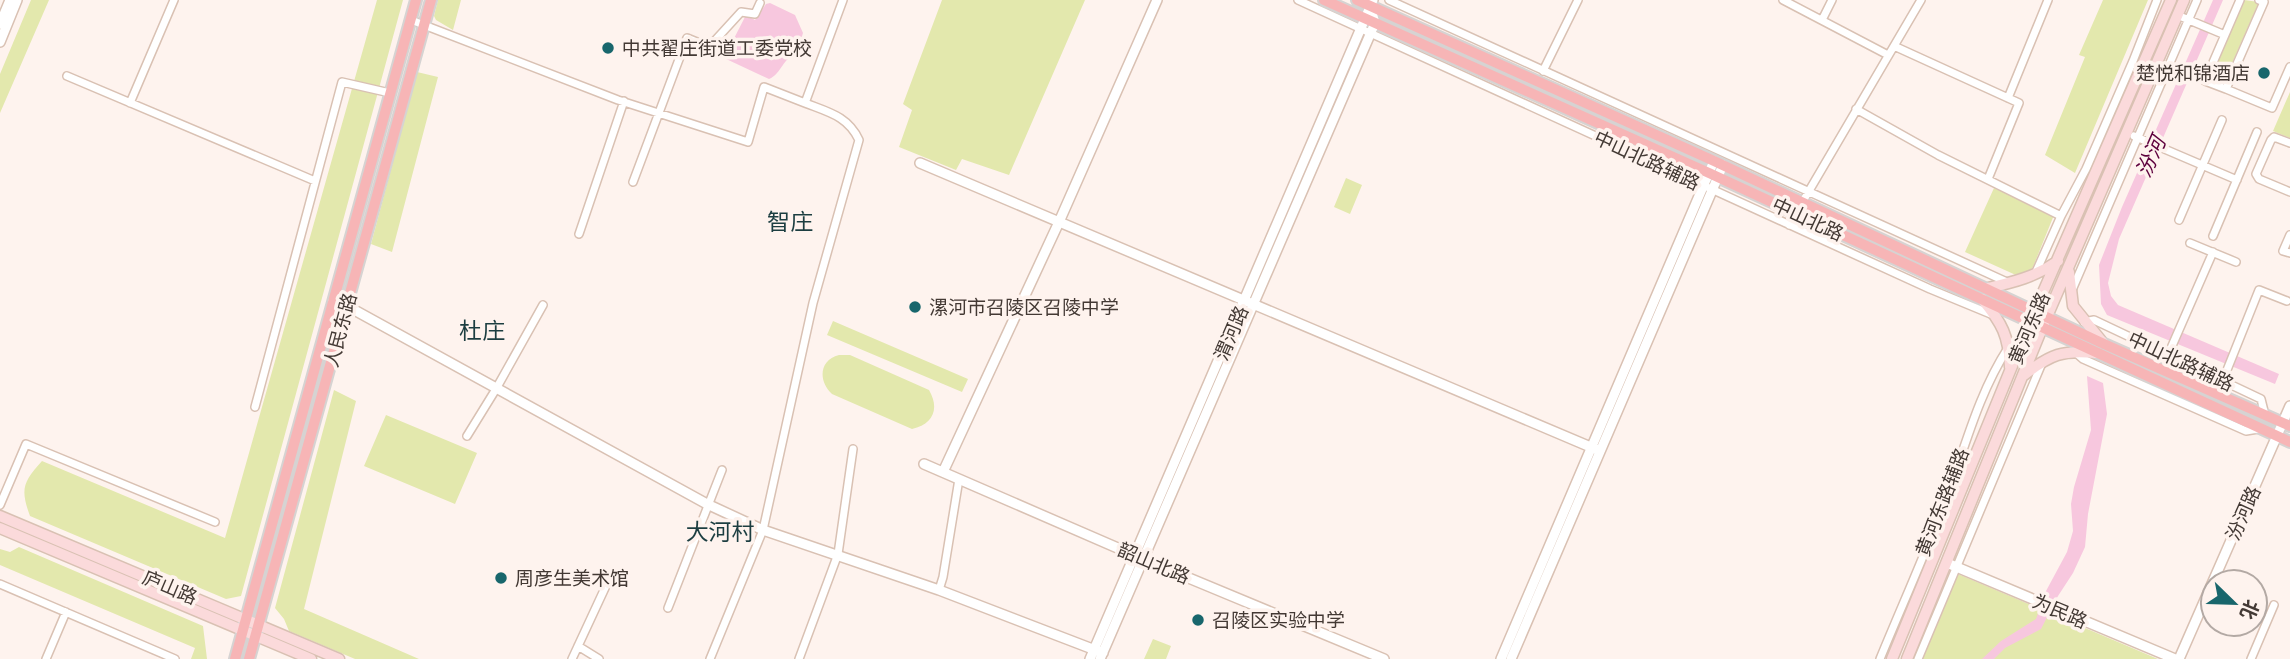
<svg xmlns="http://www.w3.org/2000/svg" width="2290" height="659" viewBox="0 0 2290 659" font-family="'Source Sans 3','Noto Sans SC',sans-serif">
<rect width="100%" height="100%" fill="#fef3ee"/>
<path fill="#e3e8ad" d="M31,0H49L0,113V74Z
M377,0H403L241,596L226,599L30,516C20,489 23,482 42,461L225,538Z
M438,0H461L453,30L436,20L434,16Z
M942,0H1085L1009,175L962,159L956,170L899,147L912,110L903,104Z
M2103,0H2148L2075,173L2045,155L2085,57L2079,55Z
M2244,0L2259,2L2222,86L2209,80Z
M417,72L438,77L392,252L371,244Z
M2290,92V138L2273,131Z
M1346,178L1362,185L1350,214L1334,207Z
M1994,188L2054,215L2033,267L2027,273L2018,276L1965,252Z
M833,321L968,379L962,392L827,335Z
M839,355H850L929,390C940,409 933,424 912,429L832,394C818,381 819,360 839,355Z
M334,390L356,401L304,609L419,659H355L289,631L284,619L275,608Z
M386,415L477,453L455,504L364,466Z
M19,547L203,626L207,659H191L195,648L0,565V549L10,552Z
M1958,574L2158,659H1922Z
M1153,639L1171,646L1166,659H1144Z"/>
<path fill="#f7c7de" d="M2213,0H2223L2119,239L2108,283L2111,296L2118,305L2279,374L2275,384L2107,315L2101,304L2099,265L2122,207Z
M770,3L795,15L803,33L796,56C783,56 782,74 769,79L724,58L746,15L755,20L766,4Z
M2087,376L2103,383L2107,414L2088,514L2085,547L2073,573L2058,596L2041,629L2005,648L1994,659H1982L2001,641L2036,619L2046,591L2067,552L2073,531L2071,504L2074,487L2091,430Z"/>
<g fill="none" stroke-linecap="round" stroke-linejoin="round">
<g stroke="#d9c1b3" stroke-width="10">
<path id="minor" d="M1298,0L1930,289L1993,315
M1389,0L2009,283
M1783,0L1888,55
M2240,0L2205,81L2226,89L2264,2L2259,0
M2177,15L2225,35
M411,20L618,100L748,142L764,87L805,103L843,0
M1822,20L1832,0
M1894,46L2019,103L1988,179
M1543,71L1578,0
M67,76L315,181
M2226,89L2272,108L2290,67
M2008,98L2048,0
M130,103L174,0
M1856,109L1938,155L2061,216
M2134,136L2237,180
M2290,143L2274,137L2271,140L2256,174L2259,179L2290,192
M633,182L687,38L709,47L741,12L755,14L760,3
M2179,220L2222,120
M1789,225L1921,0
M579,234L624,101
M2290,235L2283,251L2290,253
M2213,236L2257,132
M2190,243L2236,262
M2035,274L2061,216L2086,169L2133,61L2157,0
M2072,290L2197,0
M2084,322L2094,320L2261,399L2265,415
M2075,352L2083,359L2246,431L2258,429
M2168,355L2213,252
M2223,380L2259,290L2287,301
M255,407L342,82L390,93
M467,436L496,389L543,305
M0,505L26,444L215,522
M0,584L175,659
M939,590L943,577L959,479
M668,608L722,470
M578,646L599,659
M46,659L66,612
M572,659L611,575
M710,659L763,530L813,303L859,140C848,116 828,112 805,103
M799,659L838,554L853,449
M1880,659C1903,603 1928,548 1949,491C1966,443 1980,391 2008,348
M1918,659L2042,363
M2251,659L2274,605"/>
</g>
<g stroke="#d9c1b3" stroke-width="12">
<path id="tertiary" d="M0,24L10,0
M0,42L17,0
M920,163L1600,451
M333,301L347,306L707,504L763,530L939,590L1103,653
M924,464L1143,559L1384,659
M943,472L1059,222L1157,0
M1947,563L2175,659
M1090,659L1373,0
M1100,659L1375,23L1370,6
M1501,659L1714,161
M1511,659L1723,165
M2179,659L2290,406"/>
</g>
<g stroke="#d9c1b3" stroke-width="13">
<path id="secondary" d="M2069,272L2073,306L2103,343
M1988,288C2014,282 2035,277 2058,261
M1982,299C2002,323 2009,336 2010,367
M2024,375C2051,354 2062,350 2096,353
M0,516L339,659
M0,528L311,659
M1892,659L2030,322L2171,0
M1907,659L2042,328L2184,0"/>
</g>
<g stroke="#d6d3d2" stroke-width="14">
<path id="primary" d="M1324,0L1709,173L2290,442
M1357,0L1714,161L2104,344L2290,426
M235,659L416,0
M249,659L431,0"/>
</g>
<use href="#minor" stroke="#fff" stroke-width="7"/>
<use href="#tertiary" stroke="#fff" stroke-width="9"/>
<use href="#secondary" stroke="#fbdadb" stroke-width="10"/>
<use href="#primary" stroke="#f7b5b6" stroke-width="10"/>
</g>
<g fill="#18666c" stroke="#fef3ee" stroke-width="2.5">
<circle cx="608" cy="48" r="7"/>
<circle cx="2264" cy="73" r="7"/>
<circle cx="915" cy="307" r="7"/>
<circle cx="501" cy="578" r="7"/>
<circle cx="1198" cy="620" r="7"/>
</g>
<g text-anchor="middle" stroke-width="7" stroke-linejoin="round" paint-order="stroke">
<g font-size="19" fill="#433934" stroke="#fef3ee" text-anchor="start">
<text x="622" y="55">中共翟庄街道工委党校</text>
<text x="2250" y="80" text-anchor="end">楚悦和锦酒店</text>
<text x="929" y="314">漯河市召陵区召陵中学</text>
<text x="515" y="585">周彦生美术馆</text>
<text x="1212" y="627">召陵区实验中学</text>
</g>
<g font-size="19" fill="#433934" stroke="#fef3ee">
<text transform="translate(1647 160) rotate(25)" y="7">中山北路辅路</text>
<text transform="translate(1808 219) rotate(25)" y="7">中山北路</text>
<text transform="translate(2029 328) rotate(-67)" y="7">黄河东路</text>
<text transform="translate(340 330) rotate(-75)" y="7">人民东路</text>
<text transform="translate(1231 333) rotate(-67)" y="7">渭河路</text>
<text transform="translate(2181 361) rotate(25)" y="7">中山北路辅路</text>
<text transform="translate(1942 502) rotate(-69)" y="7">黄河东路辅路</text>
<text transform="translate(2243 513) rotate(-66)" y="7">汾河路</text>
<text transform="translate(1154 563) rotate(23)" y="7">韶山北路</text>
<text transform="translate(170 587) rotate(23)" y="7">庐山路</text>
<text transform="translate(2060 611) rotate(23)" y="7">为民路</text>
</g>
<g font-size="21" font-style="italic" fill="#5e003d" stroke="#fef3ee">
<text transform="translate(2151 157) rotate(-66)" y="7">汾河</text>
</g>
<g font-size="23" fill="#1c3e41" stroke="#fef3ee">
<text x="790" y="230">智庄</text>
<text x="482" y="339">杜庄</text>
<text x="720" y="540">大河村</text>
</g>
</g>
<g transform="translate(2234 603) rotate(113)"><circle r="33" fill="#fef3ee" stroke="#b3a9a4" stroke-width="2"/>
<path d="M0-5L12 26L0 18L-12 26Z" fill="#18666c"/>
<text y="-10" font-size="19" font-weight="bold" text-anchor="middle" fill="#433934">北</text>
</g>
</svg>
